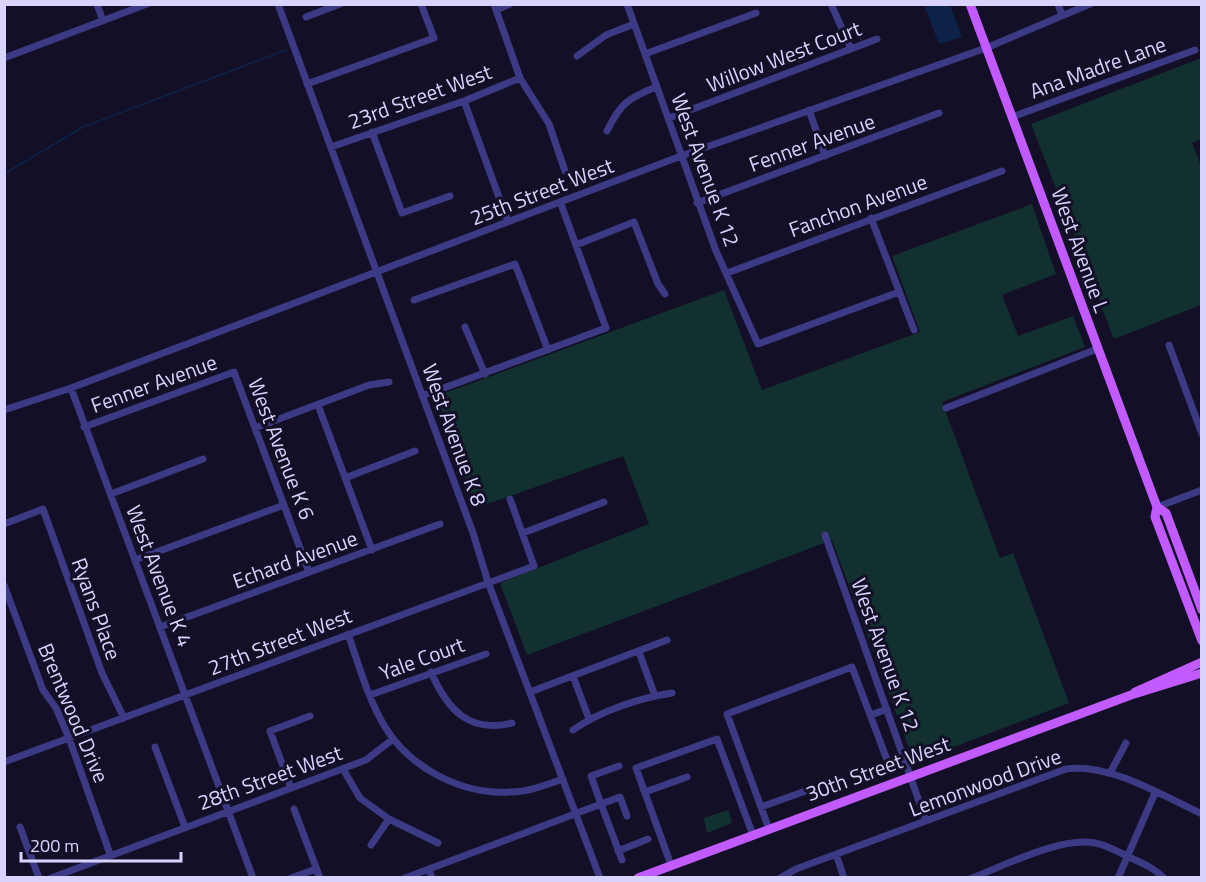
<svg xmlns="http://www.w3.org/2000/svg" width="1206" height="882" viewBox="0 0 1206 882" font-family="'Titillium Web',sans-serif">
<rect width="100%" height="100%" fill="#130f26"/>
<path fill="#12302f" d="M1201,58V139L1192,143L1202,168L1201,305L1114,339L1031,124Z
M1032,204L1056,274L1002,295L1018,336L1073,316L1085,347L942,402L1000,558L1013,553L1069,703L914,762L832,540L527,655L500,583L649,524L623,456L476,508L434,397L724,290L762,390L920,332L892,256Z
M728,810L732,822L730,824L707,833L704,818Z"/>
<path fill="#0c2248" d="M933,5H950L962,37L939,44L925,7Z"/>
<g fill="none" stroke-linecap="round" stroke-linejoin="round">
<path stroke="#0c2248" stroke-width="1.5" d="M4,174L83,127L286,50"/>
<path stroke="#3d3a85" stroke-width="7" d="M97,4L103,21
M278,4L473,533L488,582L600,878
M494,4L520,78L549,124L565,171
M627,4L716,251L758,344L899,292
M831,4L851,49
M1058,4L1062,15
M496,10L510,4
M306,17L340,4
M645,54L756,13
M577,56L606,35L634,24
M4,58L147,4
M307,84L434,38L421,4
M464,101L508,222
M809,110L825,156
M1012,117L1195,50
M669,118L877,39
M607,131C620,104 628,98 656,87
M372,132L402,213L450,196
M331,147L464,101L520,78
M697,203L939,113
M871,218L914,330
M576,245L634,222L658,284L665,294
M727,273L1002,171
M414,300L515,264L548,350
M465,327L485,374
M1169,345L1202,434
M71,388L253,878
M422,396L606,328L561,204
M318,405L372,550
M946,408L1097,349
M4,410L71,388L681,156L986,48L1090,4
M84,427L234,372L309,572
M255,428L369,385L389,382
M345,478L415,451
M111,494L203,459
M1157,507L1202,490
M4,524L43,509L102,673L124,718
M523,533L604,502
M825,535L926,821
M135,560L284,505
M4,585L43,690L56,708L69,738L110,854
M160,627L440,524
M348,634C359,665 368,699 385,727C410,768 462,795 510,792C528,792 546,785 563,779
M639,652L655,696
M431,672C447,709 469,734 512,723
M573,676L589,719
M530,692L667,640
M370,695L486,654
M871,715L887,709
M573,730C600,711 639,698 672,693
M155,747L185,827
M4,762L534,566L510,499
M343,769L360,798L389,819L438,843
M1110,773L1126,743
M291,788L270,731L310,716
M645,792L687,777
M761,807L811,789
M294,809L320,878
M20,827L39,878
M769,829L727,714L852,667L889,765
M371,845L389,819
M618,851L648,839
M836,854L844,878
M622,860L601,804L620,797L627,816
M671,865L636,768L717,739L753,835
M51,878L366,760L393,739
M291,878L316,869
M405,878L429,869
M432,878L429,869L601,804L591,776L619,766
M780,878L796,869L1066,769C1110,763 1161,795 1202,814
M972,878C1004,866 1061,836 1095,843C1107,845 1118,852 1129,857C1142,863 1154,868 1164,878
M1118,878L1155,793"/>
<path stroke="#c25bff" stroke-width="9" d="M970,4L1157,507L1155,517L1202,641
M1157,507L1166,513L1202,610
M1135,692L1202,662
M638,878L1131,695L1202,673"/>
</g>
<g text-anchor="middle" stroke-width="6" stroke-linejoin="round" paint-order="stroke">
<g font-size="21" fill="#d9d4ff" stroke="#130f26">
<text transform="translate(784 57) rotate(-21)" y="7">Willow West Court</text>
<text transform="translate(1098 68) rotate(-20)" y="7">Ana Madre Lane</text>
<text transform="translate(420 97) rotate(-20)" y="7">23rd Street West</text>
<text transform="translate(812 143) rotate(-20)" y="7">Fenner Avenue</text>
<text transform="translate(705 170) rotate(70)" y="7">West Avenue K 12</text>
<text transform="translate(542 192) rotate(-21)" y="7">25th Street West</text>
<text transform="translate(858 206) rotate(-20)" y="7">Fanchon Avenue</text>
<text transform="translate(1080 250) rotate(70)" y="7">West Avenue L</text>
<text transform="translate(154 384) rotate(-20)" y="7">Fenner Avenue</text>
<text transform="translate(454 435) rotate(70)" y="7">West Avenue K 8</text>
<text transform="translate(281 449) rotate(69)" y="7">West Avenue K 6</text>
<text transform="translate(295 560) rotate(-20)" y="7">Echard Avenue</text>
<text transform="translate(159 576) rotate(69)" y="7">West Avenue K 4</text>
<text transform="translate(96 609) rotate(70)" y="7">Ryans Place</text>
<text transform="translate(280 642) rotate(-21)" y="7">27th Street West</text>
<text transform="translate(885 655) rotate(70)" y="7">West Avenue K 12</text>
<text transform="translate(422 659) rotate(-20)" y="7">Yale Court</text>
<text transform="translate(73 713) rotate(67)" y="7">Brentwood Drive</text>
<text transform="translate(878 769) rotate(-20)" y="7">30th Street West</text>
<text transform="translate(270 778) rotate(-20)" y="7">28th Street West</text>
<text transform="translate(985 783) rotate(-20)" y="7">Lemonwood Drive</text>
</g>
</g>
<rect width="1206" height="882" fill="none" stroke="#d9d4ff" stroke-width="12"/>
<path d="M21 852v9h160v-9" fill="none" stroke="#d9d4ff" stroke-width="3"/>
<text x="30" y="852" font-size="18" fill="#d9d4ff" stroke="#130f26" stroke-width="4.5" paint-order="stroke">200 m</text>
</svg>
